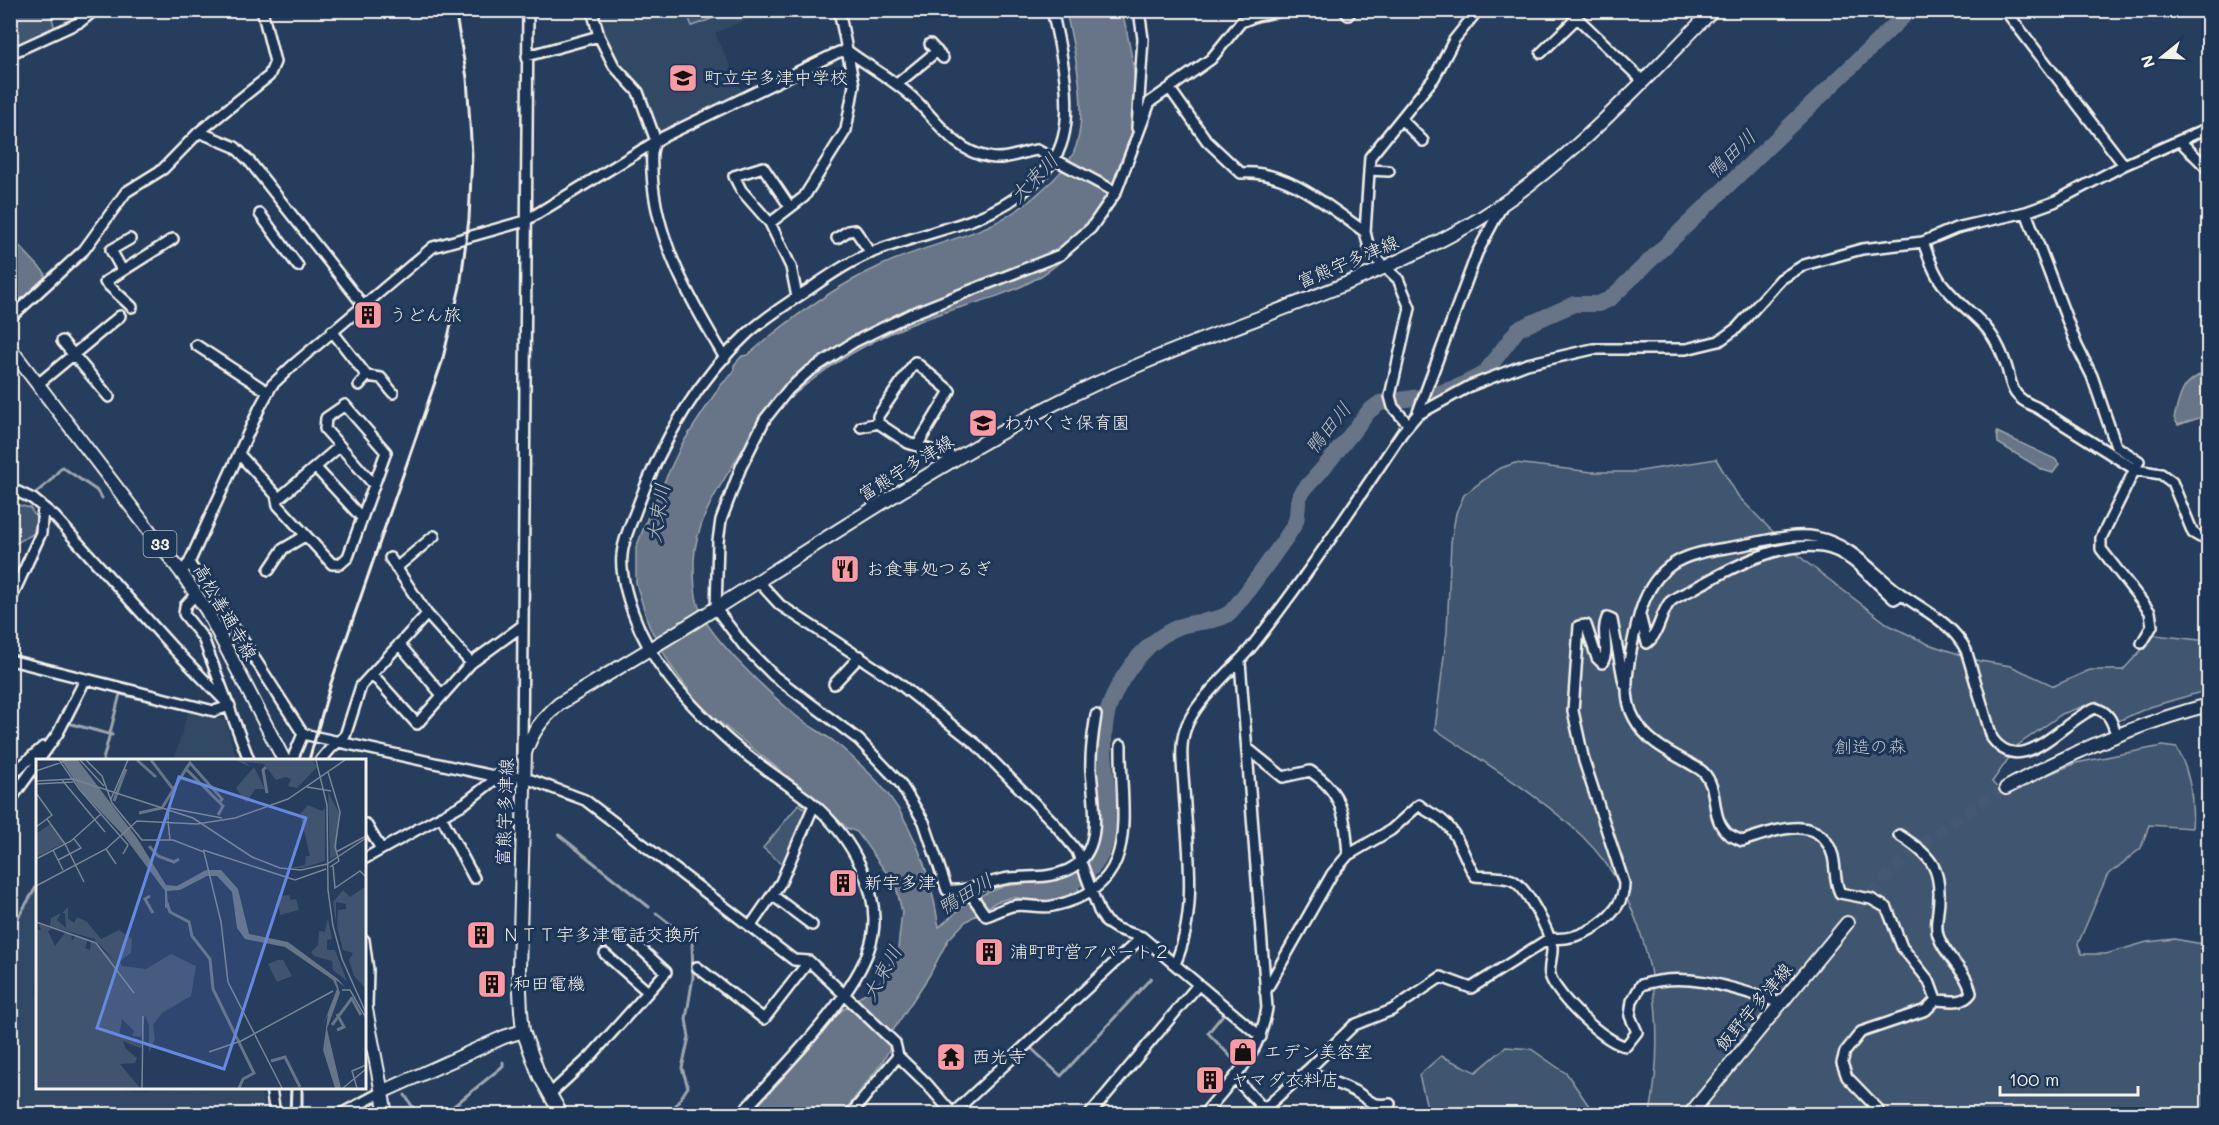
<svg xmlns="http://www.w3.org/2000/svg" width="2219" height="1125" viewBox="0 0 2219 1125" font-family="Mali,'Klee One',sans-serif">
<rect width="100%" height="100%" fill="#263d5d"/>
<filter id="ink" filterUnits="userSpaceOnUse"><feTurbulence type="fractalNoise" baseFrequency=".0167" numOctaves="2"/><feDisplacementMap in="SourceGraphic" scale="12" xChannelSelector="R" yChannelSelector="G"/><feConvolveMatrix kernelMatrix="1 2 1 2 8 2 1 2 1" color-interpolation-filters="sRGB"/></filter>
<g filter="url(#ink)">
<path fill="#334966" d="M595,11H759L760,14L715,33L743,94L659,135L642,91L619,65L605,43Z
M188,712L225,720L237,760H174Z
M37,887L38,1088H259L267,1114H58L11,1104V935Z"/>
<path fill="#40546f" stroke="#9aa2ac" stroke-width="1.5" d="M11,11H50L55,29L11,48Z
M686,11H732L692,26Z
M1716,459L1738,496L1769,528L1806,562L1889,625L1928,644L1980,661L2011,666L2054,686L2090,670H2123L2155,635L2208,641V690L2150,707L2118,721L2097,701L2062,714L2018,745L1992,782L2003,794L2076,763L2162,746L2177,748C2190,772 2194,800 2192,828L2149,825L2141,848L2107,876L2078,944L2082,954H2106L2147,942L2174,939L2208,945V1114H1650C1667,1021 1654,907 1583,837C1540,795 1484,763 1435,729L1447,632L1451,542L1456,513L1464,495L1498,469L1515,463L1592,472H1634Z
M18,505L30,508L37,519L33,534L11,546V510Z
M799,804L807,810L784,866L763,848Z
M1506,1047L1531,1049L1567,1074L1591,1109L1609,1114H1426L1427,1107L1419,1075L1441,1056L1476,1072Z"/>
<path fill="#677588" stroke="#9fa7ae" stroke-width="1.5" d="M1066,11H1122C1135,64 1147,129 1121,181C1114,193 1105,205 1097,217C1079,244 1061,266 1032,281C1003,297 970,304 939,314C859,341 783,389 736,460C717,490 695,524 694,561C694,578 694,595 700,610C708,629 723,645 737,660C755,679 775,698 795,715C808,726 823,733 836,743C850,754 864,768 877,781C913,820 931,876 939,927L969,901L984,894L1005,886L1039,882L1071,871L1080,893L1040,903L1013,897L996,902L965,922L948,940L929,976L892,1032L889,1050L882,1063L842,1114H751L839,1013L881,981L898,948L902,912L896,886L857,832L847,828L822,804L701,707L671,666L649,626L636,583V548L649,514L682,444L720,386L734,372V365L742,356L748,355C788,320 832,288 880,266C940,238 994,237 1043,189C1054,180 1066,167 1073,154C1091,116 1074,50 1066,11Z
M11,237L45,273L44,279L11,309Z
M2208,371V415L2178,425L2174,418C2181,392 2181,382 2208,371Z
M1997,432L2055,459L2059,464L2053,473L2043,470L1998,443Z"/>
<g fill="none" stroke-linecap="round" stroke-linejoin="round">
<path stroke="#9fa7ae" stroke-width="3" d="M37,492L49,482L62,467L96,490L102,498
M68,723L112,735
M103,760L120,694L200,713
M10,810L22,792
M559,835L649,907
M656,913L692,941L693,977L686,1019L689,1037L682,1068L688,1087L670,1114
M10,931L38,884
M1226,1011L1208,1033L1232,1058
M1031,1048L1061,1076L1151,978
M405,1095L417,1114
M10,1107L43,1114
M444,1114L503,1066V1062"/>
<path stroke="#677588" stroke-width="16" d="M1056,888C1148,863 1085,764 1111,702C1124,670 1150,636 1184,625C1198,621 1216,622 1228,614C1235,610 1291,532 1295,523C1299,515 1296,504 1300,496C1304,488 1314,479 1320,472C1337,452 1353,432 1369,411L1380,403L1433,395L1460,386L1484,374L1518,329L1574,304H1598L1610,299L1910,10"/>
<path stroke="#455872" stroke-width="9" stroke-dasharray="9 4.5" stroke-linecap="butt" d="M604,666L613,680"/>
<path stroke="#455872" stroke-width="12" stroke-dasharray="12 6" stroke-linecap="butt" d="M1847,923C1894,861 1940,827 2006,788"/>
<g stroke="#f4f1e8" stroke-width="14">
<path id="minor" d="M592,10L599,36L614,66L638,92L656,141C650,151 652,160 652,172C655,240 691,301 725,358
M1344,10L1348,15L1352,10
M1569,10L1643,81
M2005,10L2124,165
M930,44L943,58
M1541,53L1577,18
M10,54L80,22L95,10
M527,56L599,36
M897,84L937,51
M1170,89L1207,141L1241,173C1289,170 1327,206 1365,232
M1402,120L1423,141
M1137,128L1143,39L1139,10
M199,132L235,147L250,162L363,305
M2180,141L2208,169
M1369,170L1389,171
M2026,212L2077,346L2092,376L2116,446L2139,461L2101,538V549L2150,612L2152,626L2142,643
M260,214L298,266
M770,223L741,190L734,176L763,167L790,207
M837,238L848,231L855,230L871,253
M1923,242C1929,257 1934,275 1945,287C1968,315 1988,319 2003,357C2014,383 2006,395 2036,407L2136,470L2161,474L2172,482L2193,533L2200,537H2208
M122,270L111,250L130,239
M797,297L791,267L770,223L804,197L846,130L854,85L839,10
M132,307L105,282L173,239
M10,318L84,250L126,192L163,169L199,132L269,76L275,62L262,10
M332,331L367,376L359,385
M62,341L109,397
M196,345L268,392
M367,376L381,378L393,393
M38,384L120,316
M1417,415L1470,386L1527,364L1593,349H1686L1719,341L1737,328L1781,279L1804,265L1862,249L1923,242L1956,228L2026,212L2054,202L2124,165L2208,128
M878,423V416L915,362L950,391L917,446
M1408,424L1393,407L1390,396L1410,308L1398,279L1375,258L1368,244L1365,232L1370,157L1434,78L1454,40L1478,10
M861,427L878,423L908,443L956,458
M239,454L276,495L278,505L332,564H340L348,557L386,452L345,405L326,418L325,429L374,485
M316,468L362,518
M10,488L33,499L55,517L173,648L230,706L214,711L10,660
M277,500L340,446
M390,558L427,614
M189,563L244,642L303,734L498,777H523L585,800L794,960L809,961L895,1043L898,1056L926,1083L953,1114
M396,568L434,536
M269,570L283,549L305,536
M181,572L189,563L260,407L272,385L292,366L433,247L525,221L663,137L839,52L848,51C868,66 892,79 911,96C937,119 952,150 988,157C1006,161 1021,152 1037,150L1116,192L1150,102L1211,59L1241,22L1256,16L1287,10
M758,581L780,605L897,682L977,745L1053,822L1077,851L1099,911L1106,922L1117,929L1142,937L1261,1037
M196,594L185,606L184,614L203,638L249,760
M10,601L41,533L43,507
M1640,615L1647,643C1659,634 1660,615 1669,603C1674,597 1686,593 1693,589C1731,568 1778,541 1823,547C1851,551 1874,582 1894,599L1902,595
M399,644L442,695
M471,663L522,626
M834,684L860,656
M1096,715C1093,734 1090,751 1091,770C1093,802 1106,852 1068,870C1048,879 1030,876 1010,878C988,881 970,892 947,890L924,822L900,783L859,740L774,676L744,646L716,609L718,541L721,520L741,467L765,419L788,390L808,372L854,342L911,314L1060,255L1091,228L1116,192
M1247,748L1283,777L1310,771C1344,793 1345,818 1348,855
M522,756L528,10
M39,760L58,733L85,680
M292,760L303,734
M321,760L331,748L345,736L361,686L427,614L471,663L417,724L372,674
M10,776L43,747
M10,801L38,762
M441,816L474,878
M366,824L381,849
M1899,835C1933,856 1943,870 1938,911C1937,920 1935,929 1939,938C1947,959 1967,971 1971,993C1963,1005 1948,1000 1936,1000
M364,859L465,803L498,777
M967,889L986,916C995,913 1004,908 1012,906C1025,903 1040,909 1053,906C1144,887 1120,813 1121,745
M772,895L812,925
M750,927L781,882L814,805
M364,940L368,970L367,1006
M605,954L648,992
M1175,964C1199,910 1187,846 1184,789C1183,770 1179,748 1185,730C1194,701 1233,670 1253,645C1306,577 1354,505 1402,433L1417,415L1477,253L1504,202
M697,967L764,1019L809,961
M1265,992L1332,874L1348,855L1391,830L1419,805C1427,812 1436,815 1443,821C1459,835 1464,858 1475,876C1486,877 1501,876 1512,880C1527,887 1549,931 1552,947C1553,956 1548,966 1550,975C1555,995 1606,1044 1626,1046L1637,1032L1630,1016L1632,1001L1641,985C1689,970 1735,989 1781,1003
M1936,1000L1929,981L1902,947L1887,908L1871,899L1840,893C1834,881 1836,869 1833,856C1820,811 1775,831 1742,841C1737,838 1729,836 1726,832C1710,816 1719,789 1704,773C1701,769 1693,766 1689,763C1667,751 1646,741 1634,718C1623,698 1627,672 1631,651C1637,619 1645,578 1678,561C1698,550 1726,549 1748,544C1768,540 1796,533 1816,537C1854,545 1872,573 1901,594C1926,612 1951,622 1966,650L1992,738C2022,780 2063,720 2095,708C2109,712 2112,721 2116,734
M1308,1070C1322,1079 1337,1083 1352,1090C1369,1097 1367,1107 1390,1104
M1236,1079L1264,1109L1310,1068L1354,1025L1392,1010L1441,977L1471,988L1550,938C1580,943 1625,916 1624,883L1584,761L1573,711L1579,626L1586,625L1597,658L1602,663C1611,649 1600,634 1607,618L1612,620L1624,683
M271,1088L275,1114
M549,1095L591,1056L666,972L629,938
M341,1114L382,1092
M741,1114C779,1071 854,999 870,946C886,895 850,835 812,803C783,780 751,761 724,736C686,701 650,662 633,613C627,596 620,573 622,555C623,541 630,525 635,513C659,447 696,381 748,333C766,317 788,303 808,290C830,275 853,259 878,250C944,225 1007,223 1052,162C1080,125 1061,51 1052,10
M851,1114L898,1056
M952,1114L1142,937
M1090,1114L1198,985
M1204,1114C1234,1077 1259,1057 1267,1008L1240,662
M1879,1114L1877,1108L1847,1077L1842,1063L1845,1052L1861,1032L1926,1010L1936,1000"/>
</g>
<g stroke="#f4f1e8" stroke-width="16">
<path id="major" d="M10,348L181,572L207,611L284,760
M2006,788C2072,752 2136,724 2208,705
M364,999L386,1114
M382,1092L504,1037L523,1031
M561,1114L539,1075L523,1031L521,1011L519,970L525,753C532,732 542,719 559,704C611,672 664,641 716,608C825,539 934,467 1048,407C1182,337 1330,302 1462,229C1559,175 1635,89 1713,10
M1690,1114L1847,923"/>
</g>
<use href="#minor" stroke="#1d3557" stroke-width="9"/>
<use href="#major" stroke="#1d3557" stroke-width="12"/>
<path stroke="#f4f1e8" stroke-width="3" d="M309,760L331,683L442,362L460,287L469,219L472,155L467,78L455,10
M290,1114L291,1088
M302,1114V1088"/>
</g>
</g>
<defs>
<g id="school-square" transform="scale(1.5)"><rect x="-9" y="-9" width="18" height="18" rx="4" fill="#ff9aa2" stroke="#1d3557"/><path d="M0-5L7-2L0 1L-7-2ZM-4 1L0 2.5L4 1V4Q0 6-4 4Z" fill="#111"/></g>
<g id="building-square" transform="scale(1.5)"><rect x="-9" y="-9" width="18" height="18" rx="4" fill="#ff9aa2" stroke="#1d3557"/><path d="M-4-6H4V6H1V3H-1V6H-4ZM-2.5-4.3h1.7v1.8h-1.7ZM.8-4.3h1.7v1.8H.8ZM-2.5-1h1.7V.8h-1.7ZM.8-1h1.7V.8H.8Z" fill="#111"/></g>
<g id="restaurant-square" transform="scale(1.5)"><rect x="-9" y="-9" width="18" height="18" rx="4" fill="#ff9aa2" stroke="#1d3557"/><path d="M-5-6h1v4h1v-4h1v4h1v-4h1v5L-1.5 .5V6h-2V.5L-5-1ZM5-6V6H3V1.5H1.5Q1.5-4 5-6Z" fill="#111"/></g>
<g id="shop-square" transform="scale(1.5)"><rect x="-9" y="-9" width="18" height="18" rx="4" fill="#ff9aa2" stroke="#1d3557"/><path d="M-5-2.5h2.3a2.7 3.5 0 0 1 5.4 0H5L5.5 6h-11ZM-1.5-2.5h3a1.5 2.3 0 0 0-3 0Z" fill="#111"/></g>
<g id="temple-square" transform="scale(1.5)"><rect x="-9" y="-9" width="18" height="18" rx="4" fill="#ff9aa2" stroke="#1d3557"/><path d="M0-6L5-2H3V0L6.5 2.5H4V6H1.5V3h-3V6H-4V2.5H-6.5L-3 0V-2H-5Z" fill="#111"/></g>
</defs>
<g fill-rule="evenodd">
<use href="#school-square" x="683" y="78"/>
<use href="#building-square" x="368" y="315"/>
<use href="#school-square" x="983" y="423"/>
<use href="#restaurant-square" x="845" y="569"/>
<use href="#building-square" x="843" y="883"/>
<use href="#building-square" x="481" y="935"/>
<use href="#building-square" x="989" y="952"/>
<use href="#building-square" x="492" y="984"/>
<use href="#shop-square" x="1243" y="1052"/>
<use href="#temple-square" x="951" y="1057"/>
<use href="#building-square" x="1210" y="1080"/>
</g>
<g text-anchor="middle" stroke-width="6" stroke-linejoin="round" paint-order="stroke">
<rect fill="#1d3557" stroke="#b4b9bc" stroke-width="1.5" x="143.5" y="531" width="33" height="26" rx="4.5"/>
<g font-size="16" font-weight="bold" fill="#f4f1e8">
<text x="160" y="550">33</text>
</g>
<g font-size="18" fill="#f4f1e8" stroke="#1d3557" text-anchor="start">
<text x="704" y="84">町立宇多津中学校</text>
<text x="389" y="321">うどん旅</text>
<text x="1004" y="429">わかくさ保育園</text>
<text x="866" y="575">お食事処つるぎ</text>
<text x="864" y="889">新宇多津</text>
<text x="502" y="941">ＮＴＴ宇多津電話交換所</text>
<text x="1010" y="958">浦町町営アパート２</text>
<text x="513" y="990">和田電機</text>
<text x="1264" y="1058">エデン美容室</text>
<text x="972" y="1063">西光寺</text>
<text x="1231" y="1086">ヤマダ衣料店</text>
</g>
<g font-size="18" fill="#f4f1e8" stroke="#1d3557">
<text transform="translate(1348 262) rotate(-23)" y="6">富熊宇多津線</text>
<text transform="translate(906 468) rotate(-32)" y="6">富熊宇多津線</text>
<text transform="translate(225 612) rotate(60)" y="6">高松善通寺線</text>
<text transform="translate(505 812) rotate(-88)" y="6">富熊宇多津線</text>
<text transform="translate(1754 1007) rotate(-50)" y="6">飯野宇多津線</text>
</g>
<g font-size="18" fill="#bec2c4" stroke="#1d3557">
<text x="1870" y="753">創造の森</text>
</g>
<g font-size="20" font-style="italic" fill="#bcbfc2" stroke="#1d3557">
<text transform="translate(1731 154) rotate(-44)" y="7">鴨田川</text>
<text transform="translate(1034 178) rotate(-46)" y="7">大束川</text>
<text transform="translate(1328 428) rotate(-51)" y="7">鴨田川</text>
<text transform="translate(658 513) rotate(-81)" y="7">大束川</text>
<text transform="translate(965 894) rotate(-31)" y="7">鴨田川</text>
<text transform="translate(882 973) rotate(-61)" y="7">大束川</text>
</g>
</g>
<g transform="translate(36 759)">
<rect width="330" height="330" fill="#263d5d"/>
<path d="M199,1H277L281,8L261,29L252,27L255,20L250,18L240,21L228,5L210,3L214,8ZM218,8L229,30H219L210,44L200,29ZM292,33L303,54L300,97L294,100ZM272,46L286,52L289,49V102L266,109H254L269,106L270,97H274L264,55ZM14,65L28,84L0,98V75ZM330,127V230L318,217L313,201L317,194L307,191L301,168L302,151L310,150V145L300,143V164L297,143L307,131L314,138ZM253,136L255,141L260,140L263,151L244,156L242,137ZM32,148V160L38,164L41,158L51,163L65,180L83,171L96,180L95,194L84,202L86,207L110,210L135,195L160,207L155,237L126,254L117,266L119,280L113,294V266L109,256L105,278L96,277L98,272L86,260L83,277L107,286L104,289L87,282L90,290L101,299L99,304L84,305L104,329H0V171H5L3,165L16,170L12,172L19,187L29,174L35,175L36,182L40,176L52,180L49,189L54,191L55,181L79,202L58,180L14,167L15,159L25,154L21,161L30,169L29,154H26ZM292,159L296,180L291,181V191H299L311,222L297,211L296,202L278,197L275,193L282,186L283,172L289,173ZM242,201H247L256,217L241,223L232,205Z" fill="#40546f"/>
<path d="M25,1H42L101,79L130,126L141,127L170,111H185L202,130L213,175L252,183L302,220L309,228L300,221L304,234L291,270L305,329H299L287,291L292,255L287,266L301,230L297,221L249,188L209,180L201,169L196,133L181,117H171L144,131L131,132L132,148L129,149V132L87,76L47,34Z" fill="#677588"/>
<path fill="none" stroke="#677588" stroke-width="3" d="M101,1L120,18M115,1L137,30M230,8L227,11L231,34M150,10L154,4L186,40L183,44M78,42L90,10M103,54L126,49L150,10L187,47L182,56M113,87L122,97L138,103L143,100M114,137L109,140L117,154M131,144L134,153L153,163L156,177L174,200L177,230L218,314L207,320L203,329M315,238L325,256M301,255L308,268L301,271M296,266L316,239M235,302L249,298L264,328"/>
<path fill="none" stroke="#788595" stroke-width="1.5" d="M23,1L44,31L92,86L87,95M44,1L68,27M50,1L66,17L76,44L106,81H137L168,93L185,163L192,223L246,329M280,1L291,46L292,131L297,167L306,200L330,254M0,12L32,1M292,13L304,53L299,88L303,102L294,108M26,21L69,73M0,22L37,20L157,59L216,98L244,109L265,111L291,105L330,79M0,25L37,23M271,28L295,32M0,34L16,56L0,68M75,40L92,1M11,60L29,85L48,123M132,61L133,49L186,59M132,62L134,81M70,90L80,105M17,91L27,111M167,91L259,121L290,110M300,93L330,77M0,100L35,82L65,55M22,101L45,89L38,80M297,107L299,129L324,112L330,118M0,127L70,90L101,62L161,65L199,59L252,40L309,1M0,163L60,184L98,234M306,231H314L330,259M173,293L205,282L297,232M106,329L107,257M307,329L330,310M321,329L316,312L330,306"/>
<path fill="#6887de" fill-opacity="0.15" stroke="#6887de" stroke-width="3" d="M143,18L270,59L188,310L61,269Z"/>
<rect width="330" height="330" fill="none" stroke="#f4f1e8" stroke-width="3"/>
</g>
<rect width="2219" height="1125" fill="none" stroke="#1d3557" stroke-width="36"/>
<rect x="18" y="18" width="2183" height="1089" fill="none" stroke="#f4f1e8" stroke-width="2" filter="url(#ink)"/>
<g transform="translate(2162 57) rotate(252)" stroke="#1d3557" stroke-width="4.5" paint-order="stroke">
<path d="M0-4.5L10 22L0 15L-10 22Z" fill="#f4f1e8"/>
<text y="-9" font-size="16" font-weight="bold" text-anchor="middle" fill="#f4f1e8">N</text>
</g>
<path d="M2000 1086v9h138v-9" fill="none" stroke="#f4f1e8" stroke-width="3"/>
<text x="2009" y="1086" font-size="18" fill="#f4f1e8" stroke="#1d3557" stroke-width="4.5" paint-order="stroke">100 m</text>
</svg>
